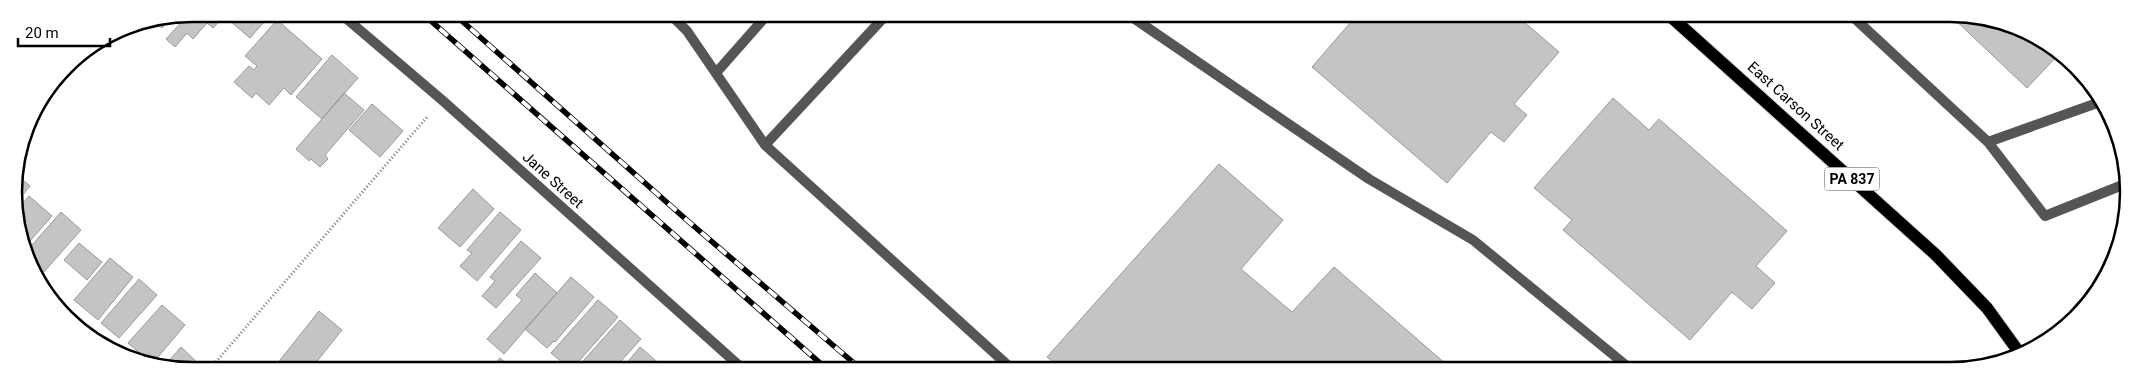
<svg xmlns="http://www.w3.org/2000/svg" width="2142" height="385" viewBox="0 0 2142 385" font-family="Roboto,sans-serif">
<rect width="100%" height="100%" fill="#fff"/>
<path fill="#c4c4c4" stroke="#999" d="M226,14L213,28L207,23L193,39L187,33L175,47L166,39L188,15Z
M239,14H271L250,38L231,22Z
M1357,15H1516L1559,52L1514,104L1527,115L1504,142L1491,132L1447,183L1312,67Z
M1950,15H1973L2039,38L2058,55L2027,88Z
M171,18L162,28L154,21Z
M277,20L322,59L291,95L284,88L269,105L256,93L252,98L234,82L249,66L254,70L257,66L245,56Z
M332,55L358,78L322,119L296,97Z
M344,93L364,110L325,155L328,159L320,167L311,159L309,161L296,149Z
M1613,98L1649,130L1659,119L1787,231L1756,266L1775,283L1752,309L1732,292L1690,340L1563,230L1572,220L1534,188Z
M372,104L403,131L380,157L349,130Z
M1219,164L1283,220L1241,269L1292,312L1334,267L1454,371L1063,370L1047,357Z
M16,174L30,186L17,202L14,181Z
M473,189L494,209L460,247L438,228Z
M29,196L52,216L23,249L18,209Z
M61,212L81,230L43,273L30,261L25,253Z
M500,212L521,230L477,281L460,266L472,253L467,250Z
M521,241L541,258L496,308L482,296L495,281L490,277Z
M79,243L102,262L87,280L64,260Z
M110,258L133,277L98,320L74,300Z
M535,273L557,293L504,354L487,339L522,300L516,295Z
M571,277L594,297L555,342L554,341L547,348L525,329Z
M139,279L157,295L119,338L101,323Z
M598,300L618,317L571,370L551,353Z
M162,305L185,325L152,364L128,343Z
M319,311L342,330L310,370H275L273,369Z
M620,320L641,339L613,370H575Z
M181,347L201,366L197,370H169L163,368Z
M640,347L662,366L658,370H621Z
M500,358L514,370H490Z
M672,362L680,370H665Z"/>
<g fill="none" stroke-linecap="round" stroke-linejoin="round">
<g stroke="#dbdbdb" stroke-width="14">
<path id="primary" d="M1669,15L1936,255L1987,308L2021,355"/>
</g>
<path stroke="#777" stroke-width="3" stroke-dasharray="1 2.5" stroke-linecap="butt" d="M209,370L428,116"/>
<path stroke="#555" stroke-width="10" d="M670,14L687,31L765,145L1013,370
M1129,15L1369,179L1473,240L1633,371
M1851,15L1988,142L2045,216L2125,184
M716,73L768,14
M1988,142L2100,102
M765,145L887,14"/>
<path stroke="#555" stroke-width="10" d="M341,14L442,100L744,370"/>
<use href="#primary" stroke="#000" stroke-width="12"/>
<g stroke="#000" stroke-width="5.5">
<path id="rail" d="M423,14L828,370
M454,14L689,222L862,370"/>
</g>
<use href="#rail" stroke="#fff" stroke-width="4" stroke-dasharray="11" stroke-linecap="butt"/>
</g>
<g text-anchor="middle" stroke-width="4" stroke-linejoin="round" paint-order="stroke">
<rect fill="#fff" stroke="#4c4c4c" stroke-width="1" x="1824.5" y="167.5" width="55" height="23" rx="4"/>
<g font-size="14" font-weight="bold" fill="#000">
<text x="1852" y="184">PA 837</text>
</g>
<g font-size="15" fill="#000" stroke="#fff">
<text transform="translate(1796 106) rotate(42)" y="5">East Carson Street</text>
<text transform="translate(553 180) rotate(42)" y="5">Jane Street</text>
</g>
</g>
<path d="M0 0H2142V385H0ZM192 22H1950A170 170 0 0 1 2120 192V192A170 170 0 0 1 1950 362H192A170 170 0 0 1 22 192V192A170 170 0 0 1 192 22Z" fill="#fff" fill-rule="evenodd"/>
<path fill="none" stroke="#000" stroke-width="2.5" d="M192 22H1950A170 170 0 0 1 2120 192V192A170 170 0 0 1 1950 362H192A170 170 0 0 1 22 192V192A170 170 0 0 1 192 22Z"/>
<path d="M18 38v8h92v-8" fill="none" stroke="#000000" stroke-width="2.5"/>
<text x="25" y="38" font-size="15" fill="#000000" stroke="#ffffff" stroke-width="4" paint-order="stroke">20 m</text>
</svg>
